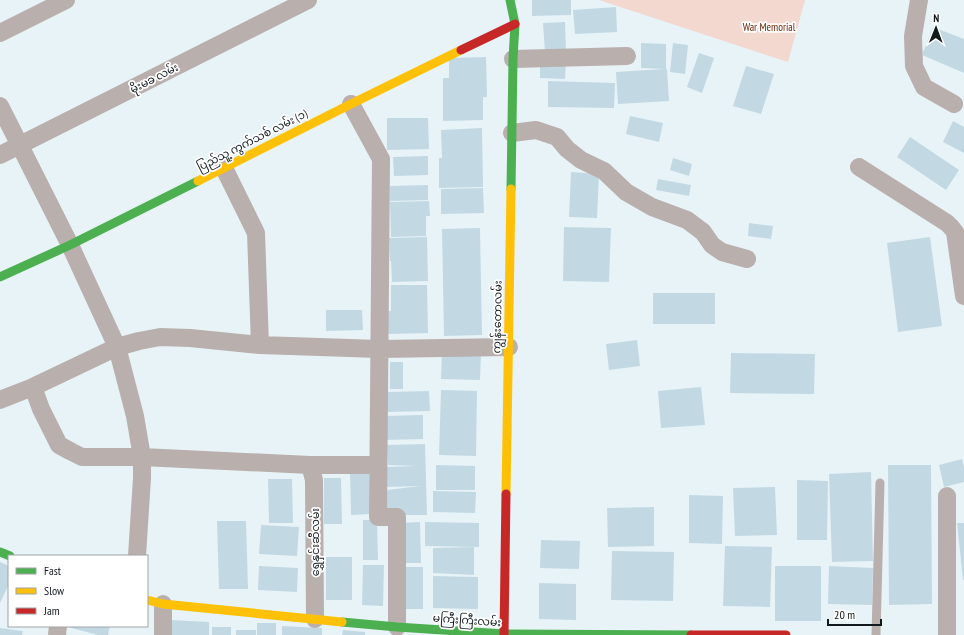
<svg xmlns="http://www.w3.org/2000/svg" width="964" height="635" viewBox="0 0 964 635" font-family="'PT Sans Narrow','Noto Sans Myanmar',sans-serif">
<rect width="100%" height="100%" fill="#e8f3f8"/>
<path fill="#f2d8cf" d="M599,0H805L788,62Z"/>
<path fill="#c2d9e3" d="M532,0H571V15L532,16Z
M616,7L617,32L575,34L573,10Z
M565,22L566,52H545L543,23Z
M933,27L964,39V73L922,55Z
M641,43L666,44V69H667L669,101L618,104L616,72L664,69L641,68Z
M673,43L688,45L685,74L670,72Z
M699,53L714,58L702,93L687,87Z
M486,57L487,97H483V120L443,121V78H449V58Z
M540,61H566L565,79L540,78Z
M746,66L774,74L761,114L733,106Z
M548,81L615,83L614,108L548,107Z
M630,116L663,123L659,142L626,134Z
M387,118H428L429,149L387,150Z
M953,121L964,127V153L943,142Z
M482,128L483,187L439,188V158H442L441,130Z
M910,137L959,170L946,190L897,157Z
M428,156V175L394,176L393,157Z
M673,158L692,164L689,176L670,170Z
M571,172L599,174L597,218L569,217Z
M658,179L691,185L689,196L656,190Z
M428,185V200L390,201V186Z
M483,188L484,213L441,214V189Z
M429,201L430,216H426V236L391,237L390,202Z
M749,223L773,226L771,239L748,236Z
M564,227L611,228L609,282L563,281Z
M480,228L482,335L444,336L442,229Z
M427,237L428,281L392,282L391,261H390L389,238Z
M930,237L942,326L898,332L887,243Z
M391,285H427L428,333L388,334L387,311H391Z
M653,293H715V324H653Z
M326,310H362L363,330L326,331Z
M637,340L640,366L609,370L606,344Z
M442,351L481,352L480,380L441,379Z
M731,353L815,354L814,394L730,393Z
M390,362H403V389H390Z
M701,387L705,425L661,428L658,391Z
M441,390L477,391L476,456L439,455Z
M429,391L430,411L388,412V392Z
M423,415V439L384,440V416Z
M425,444L427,515H387V490L420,486L387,487V467L416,466L388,465L387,445Z
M962,459L964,467V482L944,487L939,465Z
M436,465L475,466V490H436Z
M888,465H931L932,604L889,605Z
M369,469L370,514L351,515L350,470Z
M871,472L873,561L832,562L829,474Z
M324,478H341L342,524H324Z
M268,479H292L293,523H269Z
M797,480L828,481L827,540H797Z
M775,487L777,535L735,536L733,488Z
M433,491L476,492L475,513L433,512Z
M689,495L723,496L722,544L689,543Z
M654,507V546L608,547L607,508Z
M363,520H377L378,560H363Z
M217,521H246L248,589H219Z
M420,522L421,563H401L400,523Z
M425,522L479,523V547L425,546Z
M957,523H964V580H963Z
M261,525L299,527L297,556L259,554Z
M541,540L580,541L579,569L540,568Z
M725,546L772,547L770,607L723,606Z
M474,547V575L433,573V548Z
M612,551L674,552L673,601L611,600Z
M326,557H352V600H326Z
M0,562L9,566V584L0,603Z
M363,565H384L383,606L362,605Z
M259,566L298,568L297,592L258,590Z
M775,566H821V621H775Z
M829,566L873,568L872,605L828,604Z
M403,567H423V609H403Z
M433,576L478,577V609L433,608Z
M539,583L576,584V620L539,619Z
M171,620L209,622V635H171Z
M257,623H276V635H257Z
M64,626H110L108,635H98Z
M282,626L322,628V635H282Z
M212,627H231V635H212Z
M0,628L23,631L22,635H0Z
M236,630H256V635H236Z
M343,630L365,632V635H342Z"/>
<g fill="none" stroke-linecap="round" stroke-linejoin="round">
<path stroke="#b9afac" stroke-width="9" d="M876,635L880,483"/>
<path stroke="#b9afac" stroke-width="18" d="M919,0L913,36L914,66L924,87L954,104
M0,33L66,0
M513,59L627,56
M351,104L381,159L378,517H397V627
M0,106L70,245L117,347L135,416L142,457V478L137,556
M512,133L536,130L557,137L567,149L581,160L604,171L626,192L652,207L687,220L703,232L712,245L722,252L747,259
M0,155L308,0
M859,167L947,223L951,227L955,232L964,296
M224,168L256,233L260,345
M33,387L41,409L59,445L70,451L82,457H142L310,465H378
M0,400L33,387L117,347L139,341L160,337L190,338L260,345L379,349L509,347
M310,465L314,480L315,619
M163,604V635
M57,635L58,626
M947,635V496"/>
<path stroke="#4caf50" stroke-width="9" d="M510,0L515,24L513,59L511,189
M0,277L70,245L198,181
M0,552L10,556
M342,622L397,627L504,634L691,635"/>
<path stroke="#ffc107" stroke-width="9" d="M198,181L351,104L461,50
M506,494L511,189
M147,600L163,604L342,622"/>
<path stroke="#c62828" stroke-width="9" d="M461,50L515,24
M504,635L506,494
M691,635H786"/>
</g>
<g text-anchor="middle" stroke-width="3.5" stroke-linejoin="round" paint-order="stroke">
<g font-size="11" fill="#6e2508" stroke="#fff">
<text x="769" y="31">War Memorial</text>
</g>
<g font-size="11" fill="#12191c" stroke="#fff">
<text transform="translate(154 78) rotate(-27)" y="4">မိုးမခ လမ်း</text>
<text transform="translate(252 140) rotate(-27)" y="4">ပြည်သူ့ ကွက်သစ် လမ်း (၁)</text>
<text transform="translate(497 317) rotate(-89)" y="4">ကျွန်းတောလမ်း</text>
<text transform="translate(315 542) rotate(-90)" y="4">ရွှေနှင်းဆီလမ်း</text>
<text transform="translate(467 620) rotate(4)" y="4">မကြီးကြီးလမ်း</text>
</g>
</g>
<rect x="8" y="555" width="140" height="72" fill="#ffffff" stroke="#a0a3a4"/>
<rect x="16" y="568" width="20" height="6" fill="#4caf50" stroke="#a0a3a4"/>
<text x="44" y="575" font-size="12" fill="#12191c">Fast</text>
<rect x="16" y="588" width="20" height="6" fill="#ffc107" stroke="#a0a3a4"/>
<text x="44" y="595" font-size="12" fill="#12191c">Slow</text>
<rect x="16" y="608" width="20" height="6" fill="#c62828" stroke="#a0a3a4"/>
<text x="44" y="615" font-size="12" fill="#12191c">Jam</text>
<g transform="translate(936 28) rotate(1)" stroke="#ffffff" stroke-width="3" paint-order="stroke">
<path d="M0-3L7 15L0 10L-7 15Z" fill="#12191c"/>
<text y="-6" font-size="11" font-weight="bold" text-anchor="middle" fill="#12191c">N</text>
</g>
<path d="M828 619v6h53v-6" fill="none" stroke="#12191c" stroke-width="2"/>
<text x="834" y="619" font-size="12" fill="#12191c" stroke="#ffffff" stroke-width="3" paint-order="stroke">20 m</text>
</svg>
